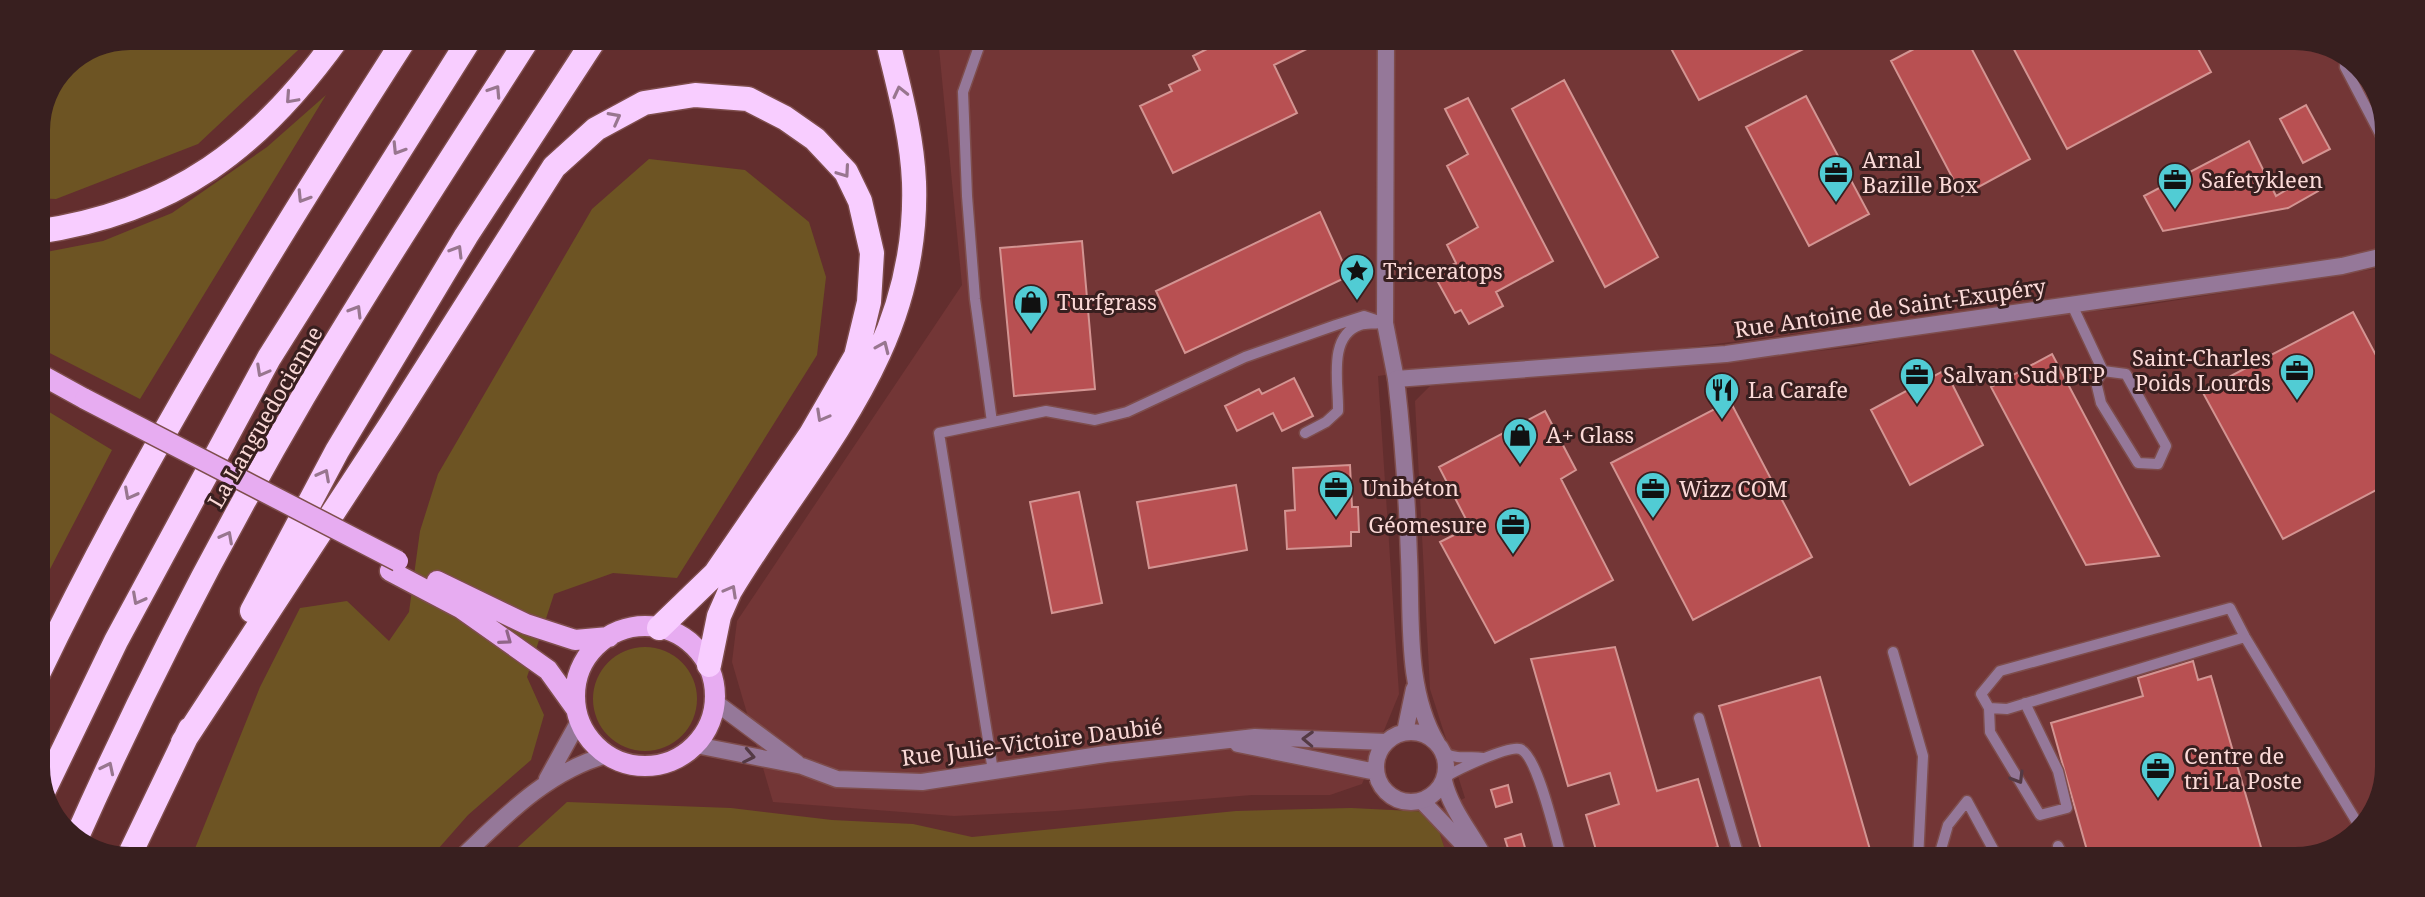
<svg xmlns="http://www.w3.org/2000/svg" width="2425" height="897" viewBox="0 0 2425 897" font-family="'Noto Serif',serif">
<rect width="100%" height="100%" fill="#632e2e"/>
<path fill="#733636" d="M938,38L2325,41L2369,72L2389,123L2388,246L2349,256L1856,326L1676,349L1429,369L1378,376L1399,694L1362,784L1330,795H1252L1056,811L954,816L773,802L732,662L737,621L962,285Z
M2388,267L2384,797L2352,842L2296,861L1448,859L1433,812L1465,798L1430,689L1415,401L1430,386L1727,361L1854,347L1996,320L2127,308Z"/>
<path fill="#6d5423" d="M130,36H313L198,144L56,199L36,198V124L64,63Z
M326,95L140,399L36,346V254L103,241L172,213L267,147Z
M649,159L745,170L809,222L826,277L817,355L677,578L613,573L554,594L527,677L544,715L531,760L468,815L431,857L192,856L260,687L300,608L347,601L389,641L409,612L420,531L438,474L592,209Z
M36,404L112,450L36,596Z
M593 699a52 52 0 1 1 104 0a52 52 0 1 1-104 0Z
M567,802L731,808L832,820L913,824L972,837L1236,811L1351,808L1433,812L1448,859L507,857Z"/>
<path fill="#b85052" stroke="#d39492" stroke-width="2" d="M1207,38L1327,39L1274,65L1297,113L1173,173L1140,106L1172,91L1169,85L1200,70L1193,56L1211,47Z
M1666,39L1822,40L1699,100Z
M1931,40H1967L2030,159L1962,196L1891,61Z
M2009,40L2194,41L2211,72L2067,149Z
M1564,80L1658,257L1605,287L1512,109Z
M1806,96L1869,214L1809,246L1746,127Z
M1468,98L1553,261L1496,292L1503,306L1469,324L1461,310L1455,313L1434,275L1456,263L1447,245L1478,227L1447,166L1468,154L1445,109Z
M2306,105L2330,149L2303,163L2280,119Z
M2249,141L2276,196L2310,176L2318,191L2288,208L2163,231L2144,196Z
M1320,212L1349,276L1185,353L1156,291Z
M1082,241L1095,389L1014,396L1000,248Z
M2353,312L2387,376L2386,485L2283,539L2202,391Z
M2052,354L2159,556L2086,565L1991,387Z
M1945,370L1983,445L1910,485L1871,410Z
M1294,378L1313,416L1282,431L1273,413L1237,431L1225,406L1259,389L1262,394Z
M1730,401L1812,557L1693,620L1611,463Z
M1545,411L1576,470L1561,479L1613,580L1495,643L1440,542L1470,527L1439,467Z
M1350,465L1352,507H1358L1359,532H1351V546L1287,549L1285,511L1295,510L1293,468Z
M1236,485L1247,550L1149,568L1137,502Z
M1079,492L1102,603L1052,613L1030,502Z
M1615,647L1657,791L1698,779L1718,847L1673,860H1616L1614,853L1598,857L1586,815L1619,804L1610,773L1568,786L1531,659Z
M2193,661L2198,680L2211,676L2265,861H2090L2051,723L2143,696L2138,678Z
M1820,677L1873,860H1764L1719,706Z
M1508,785L1512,802L1496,807L1491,790Z
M1521,834L1526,851L1510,855L1505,839Z"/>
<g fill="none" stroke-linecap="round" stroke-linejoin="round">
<g stroke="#7e4d4c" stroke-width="13">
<path id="service" d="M982,38L963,92L967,196L975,299L992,422
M2346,56L2345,67L2389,151
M2072,305L2103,371L2096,382L2101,403L2138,463L2158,464L2166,446L2126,374L2103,371
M1305,433L1326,422L1338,411C1339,385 1327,336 1360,325C1365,323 1373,324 1379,323
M2245,637L2007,709L1989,708L1981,694L2000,671L2230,608L2245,637L2361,829
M1893,652L1923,756L1918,860
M1989,708L1990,732L2040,815L2067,808L2058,771L2025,703
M1699,718L1740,860
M1444,753C1462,761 1466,755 1483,758
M993,771L939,433L1046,411L1095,420L1127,412L1245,357L1336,325L1364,316L1385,323
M1445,777C1457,770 1508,745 1520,749C1538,755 1556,840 1562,859
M2058,846L2065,860
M1941,860L1939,856L1948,825L1967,801L1999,860"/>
</g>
<g stroke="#7e4d4c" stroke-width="19">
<path id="minor" d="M1386,39L1385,323L1396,379
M547,779L579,721
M1444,781C1451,810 1471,832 1485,859
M1422,801L1477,859
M462,857C505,816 548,771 607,755"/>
</g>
<g stroke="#7e4d4c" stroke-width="19">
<path id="tertiary" d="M715,702L797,763
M1376 767a35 35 0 1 1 70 0a35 35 0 1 1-70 0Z
M1405,732L1414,689
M1437,743C1405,689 1412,618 1409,557C1407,497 1403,438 1396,379L1726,354L2342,266L2388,255
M1238,744L1376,772
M696,745L802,766L837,779L922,782L1106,754L1255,737L1386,742"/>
</g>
<g stroke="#7e4d4c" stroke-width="23">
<path id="primary" d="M36,372L85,399
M390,571L462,609L548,670L576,709
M437,581L526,624L575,640L609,637
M575 696a70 70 0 1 1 140 0a70 70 0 1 1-140 0Z"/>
</g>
<g stroke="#7e4d4c" stroke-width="27">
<path id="motorway" d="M36,232C175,212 259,148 339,36
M252,611L337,451L466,236L596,37
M709,665L719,616L730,591C812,455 920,353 914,182C912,133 898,85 887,38
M36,678C143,455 272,245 406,37
M183,742L391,424L554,167L596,129L644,103L695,95L748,99L785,118L815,139L846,172L860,201L872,253L869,302L856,356L811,434L715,574L659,628
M43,792L116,641L269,358L471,37
M76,839C143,688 220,539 303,397C375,275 453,156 529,37
M129,856L190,729"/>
</g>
<use href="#service" stroke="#957899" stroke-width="10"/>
<use href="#minor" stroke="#957899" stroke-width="16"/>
<use href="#tertiary" stroke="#957899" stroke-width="16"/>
<use href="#primary" stroke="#e7acf1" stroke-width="20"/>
<use href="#motorway" stroke="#f8cdff" stroke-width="24"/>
<g stroke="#7e4d4c" stroke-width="23" stroke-linecap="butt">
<path id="primary-bridge" d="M85,399L398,561"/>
</g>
<use href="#primary-bridge" stroke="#e7acf1" stroke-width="20"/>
</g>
<defs><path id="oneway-chevron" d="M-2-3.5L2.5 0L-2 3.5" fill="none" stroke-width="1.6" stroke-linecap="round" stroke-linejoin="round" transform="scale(2)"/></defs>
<g stroke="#98768f">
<use href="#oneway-chevron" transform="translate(495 91) rotate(-57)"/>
<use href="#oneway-chevron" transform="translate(900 92) rotate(-103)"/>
<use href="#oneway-chevron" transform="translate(291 98) rotate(132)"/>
<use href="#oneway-chevron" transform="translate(615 118) rotate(-28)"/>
<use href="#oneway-chevron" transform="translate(398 149) rotate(122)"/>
<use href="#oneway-chevron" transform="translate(844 172) rotate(55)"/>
<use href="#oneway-chevron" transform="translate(303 197) rotate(122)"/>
<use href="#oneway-chevron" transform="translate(457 251) rotate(-59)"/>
<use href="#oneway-chevron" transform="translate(356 311) rotate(-59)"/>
<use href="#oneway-chevron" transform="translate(883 347) rotate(-66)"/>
<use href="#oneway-chevron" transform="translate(262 371) rotate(119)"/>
<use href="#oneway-chevron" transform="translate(822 416) rotate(119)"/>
<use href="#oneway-chevron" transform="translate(324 475) rotate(-62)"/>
<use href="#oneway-chevron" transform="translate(130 494) rotate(118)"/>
<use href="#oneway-chevron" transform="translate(227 537) rotate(-62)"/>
<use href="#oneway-chevron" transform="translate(731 591) rotate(-61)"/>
<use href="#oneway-chevron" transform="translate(138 599) rotate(118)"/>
<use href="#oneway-chevron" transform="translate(108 768) rotate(-64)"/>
</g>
<use stroke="#906688" href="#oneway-chevron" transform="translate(506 639) rotate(36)"/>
<g stroke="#543a44">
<use href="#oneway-chevron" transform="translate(1308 739) rotate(-178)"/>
<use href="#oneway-chevron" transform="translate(749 756) rotate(11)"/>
<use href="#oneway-chevron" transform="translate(2018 778) rotate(59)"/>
</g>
<defs>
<g id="office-pin" transform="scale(1.8)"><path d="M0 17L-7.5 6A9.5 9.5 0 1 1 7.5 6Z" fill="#51ccd4" stroke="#381f1f"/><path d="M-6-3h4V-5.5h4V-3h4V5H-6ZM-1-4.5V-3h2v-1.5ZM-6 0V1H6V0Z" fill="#111"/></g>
<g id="sight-pin" transform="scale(1.8)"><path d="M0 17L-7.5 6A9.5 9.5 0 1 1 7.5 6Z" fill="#51ccd4" stroke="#381f1f"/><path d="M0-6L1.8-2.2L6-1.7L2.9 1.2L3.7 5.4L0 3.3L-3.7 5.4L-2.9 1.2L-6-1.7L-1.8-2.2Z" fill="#111"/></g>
<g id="shop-pin" transform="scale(1.8)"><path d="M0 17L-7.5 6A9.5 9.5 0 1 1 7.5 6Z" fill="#51ccd4" stroke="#381f1f"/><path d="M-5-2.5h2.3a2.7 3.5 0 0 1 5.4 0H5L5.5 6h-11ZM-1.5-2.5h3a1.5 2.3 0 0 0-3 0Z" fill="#111"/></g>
<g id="restaurant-pin" transform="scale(1.8)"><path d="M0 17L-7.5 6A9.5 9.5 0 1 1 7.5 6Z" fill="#51ccd4" stroke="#381f1f"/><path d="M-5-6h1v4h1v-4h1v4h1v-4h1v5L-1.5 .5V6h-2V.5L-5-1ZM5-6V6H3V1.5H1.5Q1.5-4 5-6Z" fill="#111"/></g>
</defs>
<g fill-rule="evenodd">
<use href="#office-pin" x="1836" y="173"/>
<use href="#office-pin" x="2175" y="180"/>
<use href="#sight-pin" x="1357" y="271"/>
<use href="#shop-pin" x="1031" y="302"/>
<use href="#office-pin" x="2297" y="371"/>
<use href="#office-pin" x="1917" y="375"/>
<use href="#restaurant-pin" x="1722" y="390"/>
<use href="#shop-pin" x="1520" y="435"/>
<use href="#office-pin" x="1336" y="488"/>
<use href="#office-pin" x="1653" y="489"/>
<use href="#office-pin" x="1513" y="525"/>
<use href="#office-pin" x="2158" y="769"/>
</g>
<g text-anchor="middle" stroke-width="6" stroke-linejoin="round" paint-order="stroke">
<g font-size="22" fill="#fbd9d7" stroke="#381f1f" text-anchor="start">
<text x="1862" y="168">Arnal<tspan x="1862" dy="25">Bazille Box</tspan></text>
<text x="2201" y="188">Safetykleen</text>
<text x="1383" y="279">Triceratops</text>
<text x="1057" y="310">Turfgrass</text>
<text x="2271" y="366" text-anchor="end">Saint-Charles<tspan x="2271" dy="25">Poids Lourds</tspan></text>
<text x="1943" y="383">Salvan Sud BTP</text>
<text x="1748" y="398">La Carafe</text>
<text x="1546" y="443">A+ Glass</text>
<text x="1362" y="496">Unibéton</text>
<text x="1679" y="497">Wizz COM</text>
<text x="1487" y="533" text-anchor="end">Géomesure</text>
<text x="2184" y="764">Centre de<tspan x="2184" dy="25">tri La Poste</tspan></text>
</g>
<g font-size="22" fill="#fbd9d7" stroke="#381f1f">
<text transform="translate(1890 308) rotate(-8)" y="8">Rue Antoine de Saint-Exupéry</text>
<text transform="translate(265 417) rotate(-60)" y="8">La Languedocienne</text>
<text transform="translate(1032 742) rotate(-7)" y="8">Rue Julie-Victoire Daubié</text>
</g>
</g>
<path d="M0 0H2425V897H0ZM130 50H2295A80 80 0 0 1 2375 130V767A80 80 0 0 1 2295 847H130A80 80 0 0 1 50 767V130A80 80 0 0 1 130 50Z" fill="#381f1f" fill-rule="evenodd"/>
</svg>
